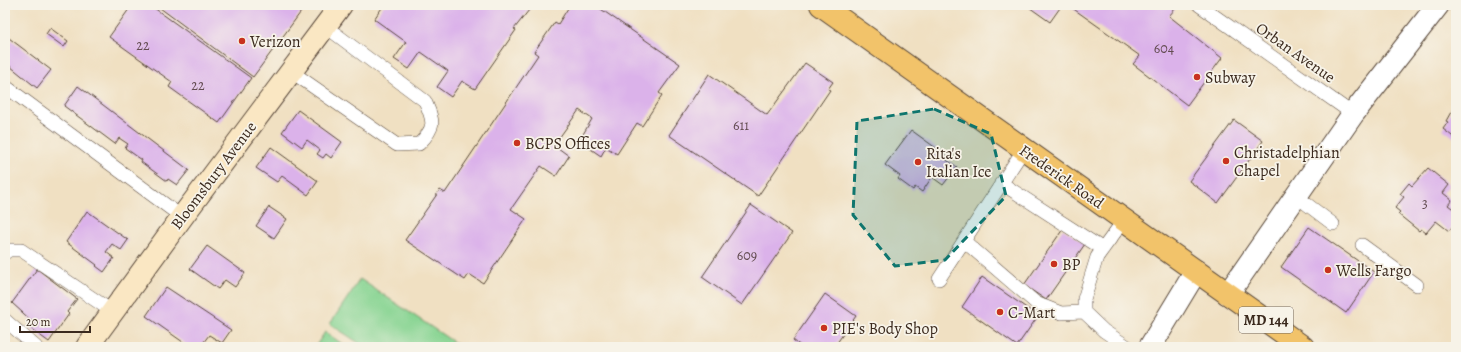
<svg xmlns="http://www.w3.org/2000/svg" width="1461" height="352" viewBox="0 0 1461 352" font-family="Alegreya,serif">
<rect width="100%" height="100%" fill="#f7f3e8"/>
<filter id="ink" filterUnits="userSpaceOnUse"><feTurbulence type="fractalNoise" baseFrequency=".025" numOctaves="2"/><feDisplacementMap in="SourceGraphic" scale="8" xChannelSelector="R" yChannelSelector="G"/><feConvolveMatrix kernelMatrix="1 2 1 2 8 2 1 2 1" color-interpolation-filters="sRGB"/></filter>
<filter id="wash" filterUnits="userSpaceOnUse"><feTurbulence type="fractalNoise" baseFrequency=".012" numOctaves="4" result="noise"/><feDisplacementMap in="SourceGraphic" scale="16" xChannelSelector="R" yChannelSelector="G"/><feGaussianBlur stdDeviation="0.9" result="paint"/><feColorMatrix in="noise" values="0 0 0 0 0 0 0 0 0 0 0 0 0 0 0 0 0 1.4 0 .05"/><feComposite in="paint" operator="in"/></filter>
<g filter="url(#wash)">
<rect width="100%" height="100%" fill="#f0e0c2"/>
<path fill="#87d492" stroke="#617f58" d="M360,279L461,347H365L330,324Z
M325,332L347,347H315Z"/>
<g id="blocks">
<path fill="#dbb2ea" d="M132,5H150L251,78L219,123L169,87L172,82L109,37Z
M156,5H306L253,77Z
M384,5H533L514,29L516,30L475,89L462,81L451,97L437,87L448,71L421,52L409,69L394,59L406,42L374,19Z
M570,5H595L680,64L659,93L662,95L642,126L637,123L617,154L606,147L601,156L579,141L592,119L579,110L554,145L569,156L556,176L541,166L511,209L526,219L483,283L469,274L465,280L405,240L440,190L445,193L538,55L534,52L555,22L558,24Z
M1026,5H1062L1050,22Z
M1068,5H1169L1175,9L1169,16L1222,58L1187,105L1133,64L1140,56Z
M50,28L68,41L64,47L46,34Z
M5,35L51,70L37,88L5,62Z
M805,63L833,82L828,89L830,90L758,196L669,135L709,74L767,115Z
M78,86L189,170L177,185L168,179L167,181L141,162L142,160L125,148L128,144L119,138L115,144L64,106Z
M1456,103V139L1443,129L1448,122L1446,121Z
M298,110L342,142L331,158L326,154L323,158L317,154L320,150L307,140L302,147L282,132Z
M1234,120L1263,141L1218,203L1189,181Z
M911,130L947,156L945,159L957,167L943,185L932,177L922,192L915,187L913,190L898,179L900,176L885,165Z
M271,147L318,181L308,195L282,176L277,182L256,168Z
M1428,168L1449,185L1443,193L1452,200L1448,205L1456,211V222L1449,231L1436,221L1426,233L1421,229L1419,231L1398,214L1400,212L1395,208L1404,197L1400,194L1409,183L1412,186Z
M751,205L792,233L742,305L702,277Z
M269,207L287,219L274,238L256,226Z
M87,211L128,240L121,250L112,244L106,252L114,258L104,272L96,266L97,265L66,242Z
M1309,227L1374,272L1346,313L1281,267Z
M1063,229L1085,244L1046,300L1024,285Z
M207,246L245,273L235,287L225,280L218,289L190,269Z
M37,269L77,299L67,312L69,314L49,342L30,328L34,323L12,303Z
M982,277L1038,316L1017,346L962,307Z
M166,287L231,330L222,343L209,335L200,347H190L146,316Z
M825,294L856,316L834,347H802L793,340Z"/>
</g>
</g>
<g filter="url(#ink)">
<use href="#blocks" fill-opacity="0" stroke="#564537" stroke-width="1"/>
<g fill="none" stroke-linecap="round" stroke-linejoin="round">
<g stroke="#564537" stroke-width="14">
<path id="service" d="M1199,5L1353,114
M292,72L397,145L419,144C436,127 434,122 425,101L325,26
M5,86L182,217
M1001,183L1103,249
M1296,196L1333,224
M1124,220L1097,257L1084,299V312L1104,331L1128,347
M964,241L1036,303L1061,313L1084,312
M1362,245L1417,285
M5,253L9,250H21L113,312
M939,279L1024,149
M5,320L36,347"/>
</g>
<g stroke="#564537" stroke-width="24">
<path id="minor" d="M1228,294L1353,114L1438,5
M1150,347L1196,271"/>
</g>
<g stroke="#564537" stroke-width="24">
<path id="secondary" d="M87,347L182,217L341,5"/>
</g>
<g stroke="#564537" stroke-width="24">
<path id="primary" d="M821,5L1303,347"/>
</g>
<use href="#service" stroke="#fff" stroke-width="13"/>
<use href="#minor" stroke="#fff" stroke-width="22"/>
<use href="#secondary" stroke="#fae7c3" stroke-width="22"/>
<use href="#primary" stroke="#f2c36a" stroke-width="22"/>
</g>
</g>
<path fill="#0f766e" fill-opacity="0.2" stroke="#0f766e" stroke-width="3" stroke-dasharray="8 5" stroke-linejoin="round" d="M934,109L991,134L1006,196L945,260L895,266L853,215L857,121Z"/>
<g fill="#c8321e" stroke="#f7f3e8" stroke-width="1.5">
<circle cx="242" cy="41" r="4"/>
<circle cx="1197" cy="77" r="4"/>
<circle cx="517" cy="143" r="4"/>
<circle cx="1226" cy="161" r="4"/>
<circle cx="918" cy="162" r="4"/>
<circle cx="1054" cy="264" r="4"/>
<circle cx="1328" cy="270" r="4"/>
<circle cx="1000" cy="312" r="4"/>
<circle cx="824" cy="328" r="4"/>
</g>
<g text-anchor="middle" stroke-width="3.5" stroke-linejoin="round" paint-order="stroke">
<g font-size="14" fill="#634c51">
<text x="143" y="50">22</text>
<text x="1164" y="53">604</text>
<text x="198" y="90">22</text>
<text x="741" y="130">611</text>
<text x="1425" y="208">3</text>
<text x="747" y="260">609</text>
</g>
<rect fill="#f7f3e8" stroke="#73665b" stroke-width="1" x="1239" y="307" width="54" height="26" rx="3"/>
<g font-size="15" font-weight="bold" fill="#3b2a1e">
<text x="1266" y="325">MD 144</text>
</g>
<g font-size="16" fill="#3b2a1e" stroke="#f7f3e8" text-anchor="start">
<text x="250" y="47">Verizon</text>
<text x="1205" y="83">Subway</text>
<text x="525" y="149">BCPS Offices</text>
<text x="1234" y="158">Christadelphian<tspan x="1234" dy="18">Chapel</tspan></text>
<text x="926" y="159">Rita's<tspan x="926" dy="18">Italian Ice</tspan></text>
<text x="1062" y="270">BP</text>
<text x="1336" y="276">Wells Fargo</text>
<text x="1008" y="318">C-Mart</text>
<text x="832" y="334">PIE's Body Shop</text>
</g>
<g font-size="16" fill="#3b2a1e" stroke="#f7f3e8">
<text transform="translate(1296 52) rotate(35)" y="6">Orban Avenue</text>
<text transform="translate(213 175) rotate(-53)" y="6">Bloomsbury Avenue</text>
<text transform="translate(1062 176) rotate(35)" y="6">Frederick Road</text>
</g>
</g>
<rect width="1461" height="352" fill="none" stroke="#f7f3e8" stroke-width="20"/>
<path d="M20 326v6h70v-6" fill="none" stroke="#3b2a1e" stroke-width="2"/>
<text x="26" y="326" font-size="12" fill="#3b2a1e" stroke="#f7f3e8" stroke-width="3" paint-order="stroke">20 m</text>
</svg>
